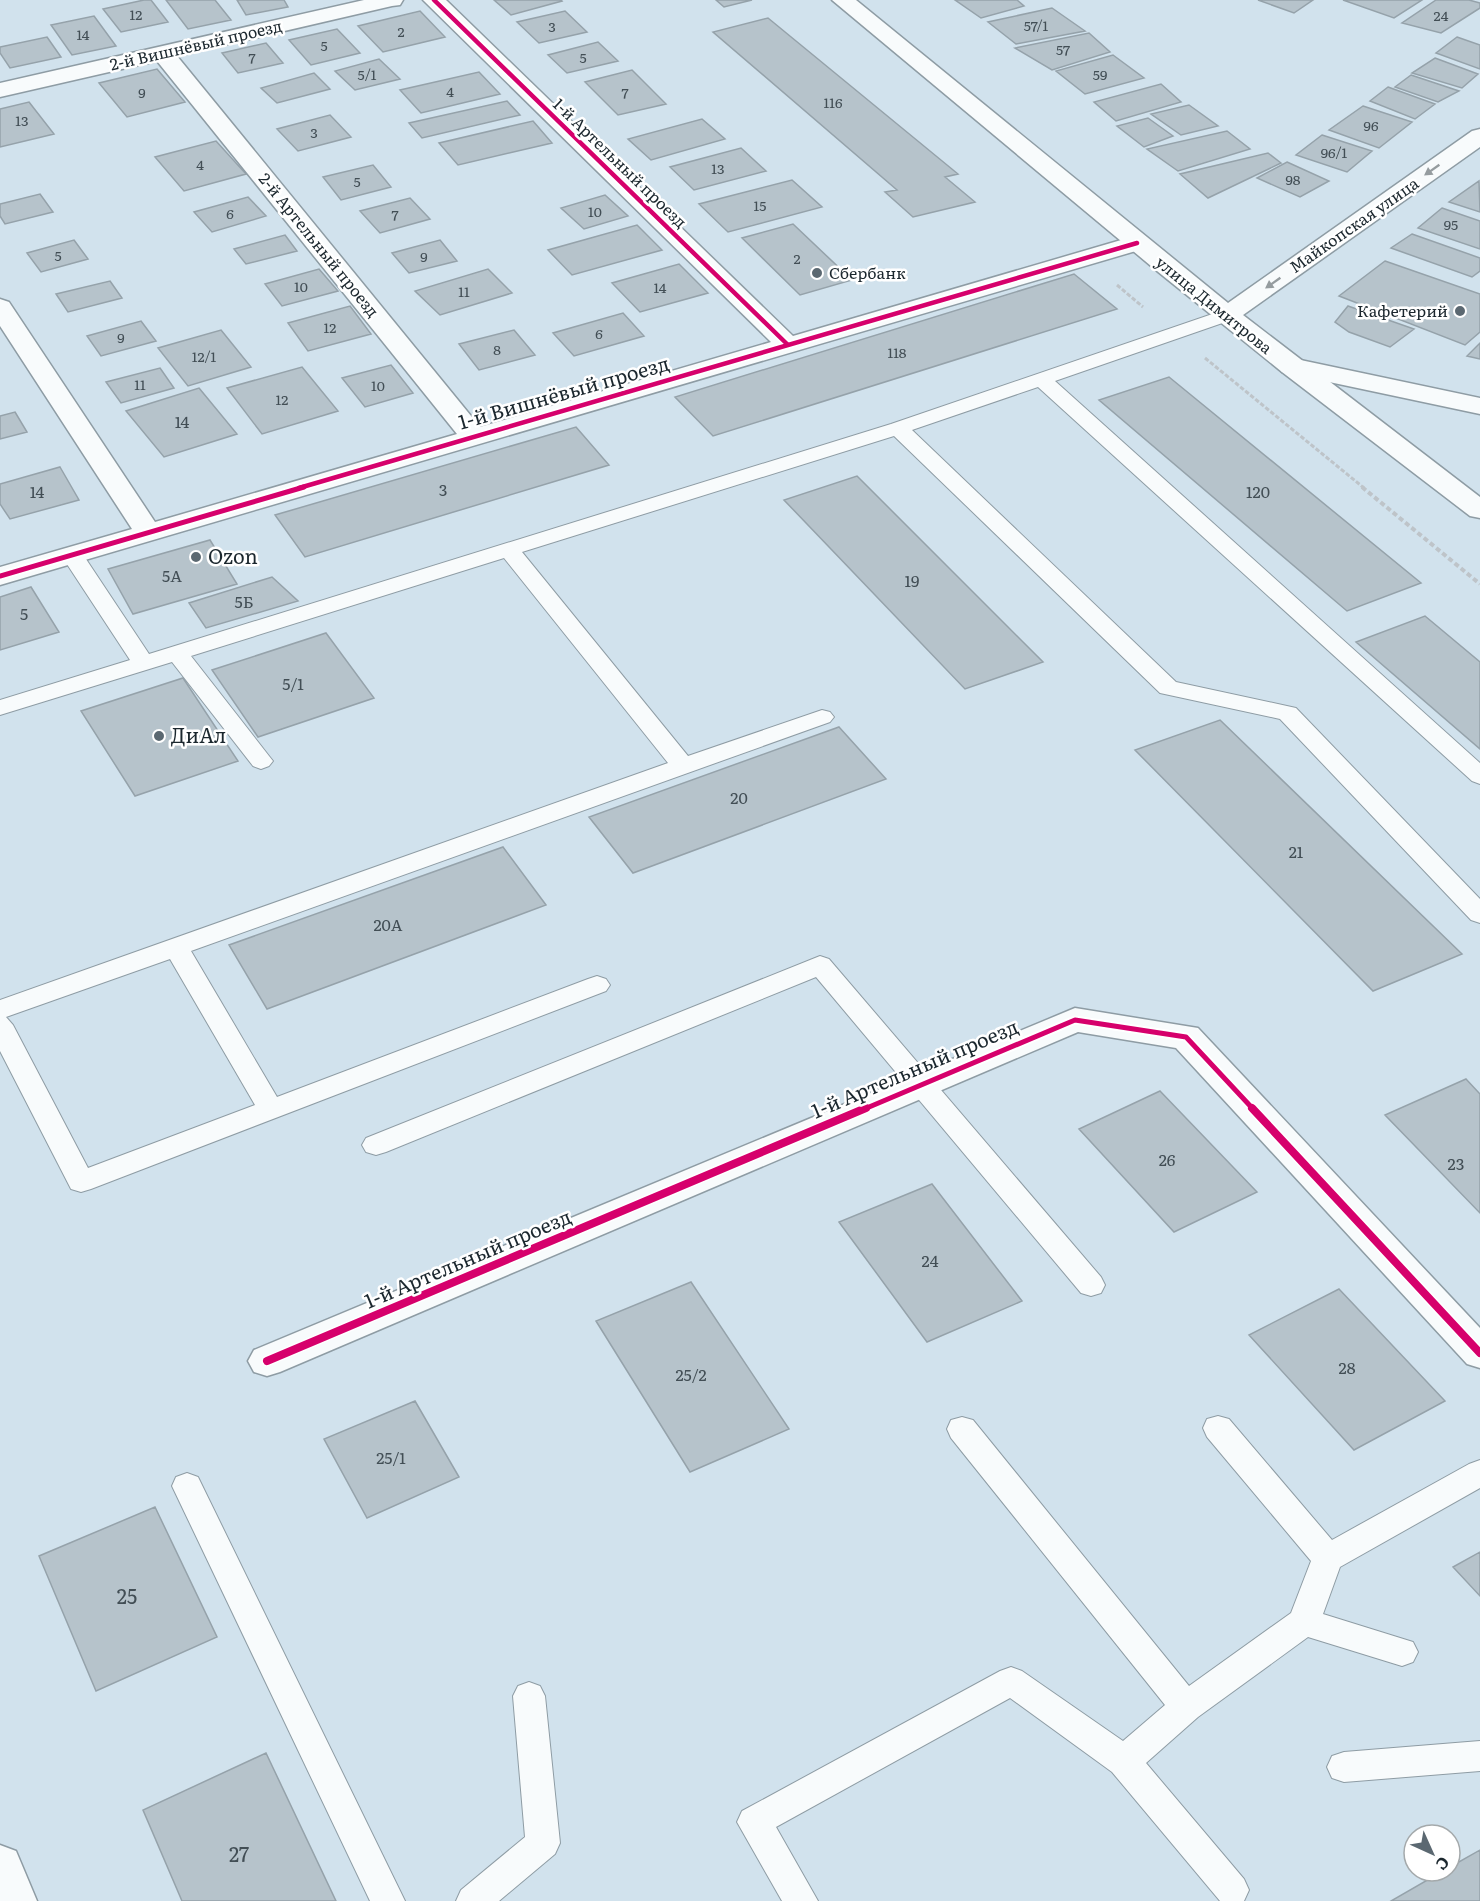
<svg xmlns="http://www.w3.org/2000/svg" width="1480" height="1901" viewBox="0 0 1480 1901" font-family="Literata,serif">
<rect width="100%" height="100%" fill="#d1e2ed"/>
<path fill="#b6c3cb" stroke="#95a2aa" stroke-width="1.5" d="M144,0H151L168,22L121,32L103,9Z
M166,0H215L231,20L188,29Z
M237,0H284L288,7L246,15Z
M494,0H561L562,1L511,15Z
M716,0H752L724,7Z
M955,0H1017L1024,6L981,18Z
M1258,0H1313L1294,13Z
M1343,0H1422L1394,18Z
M1436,0H1469L1480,3V8L1441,33L1402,23Z
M1052,8L1085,31L1016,44L988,22Z
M420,11L445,37L383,52L358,26Z
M565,11L587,32L539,43L517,22Z
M94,16L116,46L72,55L51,25Z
M768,18L958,174L945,177L975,202L913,217L885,192L897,190L713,32Z
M337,29L360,53L311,65L289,40Z
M1089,33L1110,52L1052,70L1015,48Z
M47,37L61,57L10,68L0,53V47Z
M1457,37L1480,45V69L1436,53Z
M598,42L618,61L567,73L548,55Z
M266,43L283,63L238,73L222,53Z
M1113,55L1144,78L1085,94L1056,71Z
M1435,58L1478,74L1462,88L1412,73Z
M379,59L400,79L355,90L335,71Z
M157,69L185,102L127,117L99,83Z
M632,70L666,104L618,115L585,82Z
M479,72L500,94L421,113L400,90Z
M314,73L330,89L277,103L261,88Z
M1411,75L1459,91L1438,102L1395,87Z
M1161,84L1181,102L1116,121L1094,102Z
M1388,87L1435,104L1415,119L1370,101Z
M507,101L520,115L422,138L409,123Z
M29,102L54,134L0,147V109Z
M1189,105L1218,126L1181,135L1151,114Z
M1363,106L1412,122L1379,148L1329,130Z
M330,115L351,137L298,151L277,129Z
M1148,118L1173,136L1144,147L1117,126Z
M702,119L725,139L651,160L628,139Z
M533,121L552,143L458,165L439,143Z
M1227,131L1250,149L1178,171L1147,149Z
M1322,135L1372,151L1347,172L1296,155Z
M216,141L246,174L184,191L155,157Z
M741,148L766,171L694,190L670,167Z
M1268,153L1281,163L1208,198L1180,174Z
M1287,162L1329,181L1300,197L1257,178Z
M373,165L391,187L341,200L323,177Z
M792,180L822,207L728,232L699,204Z
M1479,181L1480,212L1449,202Z
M40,194L53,212L5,224L0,216V204Z
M605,195L628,216L584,229L561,208Z
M248,197L266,216L212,232L194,212Z
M410,198L430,219L380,233L360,211Z
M1442,208L1480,221V249L1418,228Z
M793,224L852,280L800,295L742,238Z
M637,225L662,250L572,275L548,250Z
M1412,234L1480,258V271L1472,277L1391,248Z
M285,235L297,251L246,264L234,249Z
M74,240L88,259L41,272L27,253Z
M440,240L457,261L409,273L392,253Z
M1385,261L1480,294V332L1465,345L1339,296Z
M679,264L708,293L640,312L612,283Z
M319,269L338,291L282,306L265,284Z
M488,269L512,293L440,315L415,291Z
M1074,274L1117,309L713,436L675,397Z
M110,281L122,298L68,312L56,294Z
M350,306L371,334L308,351L288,323Z
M1348,306L1414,329L1390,347L1349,332L1335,322Z
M623,313L644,336L574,356L553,333Z
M141,321L156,341L101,356L87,336Z
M221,330L251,367L188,386L158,348Z
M514,330L535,355L479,370L459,344Z
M1480,343V359L1467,356Z
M391,365L413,393L365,407L342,378Z
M302,367L338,411L262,434L227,388Z
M160,368L174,388L121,403L106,382Z
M1169,377L1421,583L1347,611L1099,400Z
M199,388L237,434L164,457L126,411Z
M15,412L27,432L0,439V416Z
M576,427L609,465L305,557L275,515Z
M60,467L79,500L10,519L0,504V484Z
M857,476L1043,662L965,689L784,500Z
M210,540L237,584L133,614L108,569Z
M272,577L298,601L206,628L189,603Z
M31,587L59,632L0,650V597Z
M1425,616L1480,662V749L1356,642Z
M326,633L374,698L258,737L212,670Z
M183,678L238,761L135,796L81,711Z
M1220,720L1462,954L1373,991L1135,750Z
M839,727L886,779L633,873L589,817Z
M503,847L546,905L267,1009L229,945Z
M1466,1079L1480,1094V1213L1385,1115Z
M1160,1091L1257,1192L1174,1232L1079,1129Z
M932,1184L1022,1301L927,1342L839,1222Z
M691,1282L789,1429L690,1472L596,1321Z
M1339,1289L1445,1401L1354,1450L1249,1335Z
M415,1401L459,1477L367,1518L324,1439Z
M155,1507L217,1637L96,1691L39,1556Z
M1480,1552V1596L1453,1567Z
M266,1753L336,1901H182L143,1810Z
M1480,1850V1901H1391L1443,1871H1450V1867Z"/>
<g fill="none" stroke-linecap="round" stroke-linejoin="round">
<g stroke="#8e9ca4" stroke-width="2">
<path id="service" d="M1227,309L1234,311L1237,315L1234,319L1055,381L1480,763V784L1472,781L1038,387L912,430L1176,682L1296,708L1480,899V923L1471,920L1280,719L1160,693L894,436L522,552L688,756L822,710L830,712L834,717L830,722L191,951L277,1097L588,979L597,976L606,979L610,985L606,991L91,1189L81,1192L71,1189L0,1051V1000L668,763L504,558L191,656L269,756L273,761L269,766L261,769L253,766L172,662L0,715V700L130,660L61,555L64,550L72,548L80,550L149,654L891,424ZM170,959L255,1105L88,1168L13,1025L6,1017Z
M820,956L829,959L1101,1277L1105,1285L1101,1293L1091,1296L1081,1293L816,977L386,1152L376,1155L366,1152L362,1145L366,1138Z
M1218,1416L1229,1419L1332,1540L1469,1464L1480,1460V1488L1340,1567L1323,1614L1413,1642L1418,1652L1413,1662L1402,1666L1308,1637L1198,1717L1146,1763L1244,1879L1249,1890L1244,1901H1220L1112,1772L1010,1698L776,1827L818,1901H782L737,1822L742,1811L1000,1671L1011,1667L1022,1671L1123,1741L1165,1705L951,1438L947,1429L951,1420L962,1417L973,1420L1189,1686L1291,1613L1311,1561L1207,1437L1203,1428L1207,1419Z
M187,1473L198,1477L405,1901H370L172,1486L176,1477Z
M529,1682L540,1686L545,1696L560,1843L555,1854L499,1901H456L461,1890L525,1837L513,1696L518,1686Z
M1480,1741V1771L1344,1782L1332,1778L1327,1767L1332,1756L1344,1752Z"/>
</g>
<g stroke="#8e9ca4" stroke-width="3">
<path id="minor" d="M364,0H403L400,5L392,6L177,56L480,427L771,342L423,0H446L793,336L1128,238L1137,236L1146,238L1149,243L1146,248L0,585V567L132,529L0,326V299L9,302L155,522L457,434L157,61L0,97V83Z
M1291,358L1480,398V414L1282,372L1278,366L1282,360Z
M1075,1008L1198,1028L1480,1328V1368L1467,1364L1176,1048L1078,1032L280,1372L267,1376L254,1372L248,1361L254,1350Z
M0,1845L16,1851L37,1901H0Z"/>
</g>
<g stroke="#8e9ca4" stroke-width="3">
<path id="tertiary" d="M832,0H856L1228,303L1472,131L1480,129V147L1243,315L1480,497V518L1470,516L1282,372L1157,271Z"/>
</g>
<path stroke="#bec4c9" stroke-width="3" stroke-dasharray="4.5 2" stroke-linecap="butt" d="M1117,285L1143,307
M1205,358L1364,488"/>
<path stroke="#bec4c9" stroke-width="4" stroke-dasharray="5 3" stroke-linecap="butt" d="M1362,487L1480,584"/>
<use href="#service" fill="#f8fbfc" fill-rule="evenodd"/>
<use href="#minor" fill="#f8fbfc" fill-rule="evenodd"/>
<use href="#tertiary" fill="#f8fbfc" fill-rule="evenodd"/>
<g stroke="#fff" stroke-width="8">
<path id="cycleway-far2" d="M434,0L788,345
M299,488L1137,243"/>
</g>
<g stroke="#fff" stroke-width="9">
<path id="cycleway-far1" d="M0,576L304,487
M862,1110L1075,1020L1186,1037L1254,1110"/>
</g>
<g stroke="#fff" stroke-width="11">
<path id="cycleway" d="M1252,1108L1480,1353
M267,1361L866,1108"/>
</g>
<use href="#cycleway-far2" stroke="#d6006c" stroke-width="4.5"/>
<use href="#cycleway-far1" stroke="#d6006c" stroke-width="5"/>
<use href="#cycleway" stroke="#d6006c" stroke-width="8"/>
</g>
<defs><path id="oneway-solid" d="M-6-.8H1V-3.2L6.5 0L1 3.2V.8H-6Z" transform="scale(1.5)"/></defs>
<g fill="#959c9f">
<use href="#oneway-solid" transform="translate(1432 170) rotate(145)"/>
<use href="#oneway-solid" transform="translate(1273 283) rotate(145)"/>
</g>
<g fill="#5b6871" stroke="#fff" stroke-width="2">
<circle cx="817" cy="273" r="6"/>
<circle cx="1460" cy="311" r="6"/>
<circle cx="196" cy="557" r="6"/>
<circle cx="159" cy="736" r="6"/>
</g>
<g text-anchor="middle" stroke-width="5" stroke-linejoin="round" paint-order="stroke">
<g font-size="14" fill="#424e55">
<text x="136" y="20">12</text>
<text x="1441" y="21">24</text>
<text x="1036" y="31">57/1</text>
<text x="552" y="32">3</text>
<text x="401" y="37">2</text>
<text x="83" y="40">14</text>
<text x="324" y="51">5</text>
<text x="1063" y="55">57</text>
<text x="252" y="63">7</text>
<text x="583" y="63">5</text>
<text x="367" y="80">5/1</text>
<text x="1100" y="80">59</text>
<text x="450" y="97">4</text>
<text x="142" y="98">9</text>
<text x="625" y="98">7</text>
<text x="833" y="108">116</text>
<text x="22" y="126">13</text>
<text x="1371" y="131">96</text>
<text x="314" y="138">3</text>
<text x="1334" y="158">96/1</text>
<text x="200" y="170">4</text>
<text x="718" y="174">13</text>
<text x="1293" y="185">98</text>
<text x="357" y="187">5</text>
<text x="760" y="211">15</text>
<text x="595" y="217">10</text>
<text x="230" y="219">6</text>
<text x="395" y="220">7</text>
<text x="1451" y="230">95</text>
<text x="58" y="261">5</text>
<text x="424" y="262">9</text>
<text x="797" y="264">2</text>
<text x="301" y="292">10</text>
<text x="660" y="293">14</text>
<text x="464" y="297">11</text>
<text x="330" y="333">12</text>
<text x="599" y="339">6</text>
<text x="121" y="343">9</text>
<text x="497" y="355">8</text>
<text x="897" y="358">118</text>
<text x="204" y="362">12/1</text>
<text x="140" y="390">11</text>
<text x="378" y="391">10</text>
<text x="282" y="405">12</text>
</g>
<g font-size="16" fill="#1b272e" stroke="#fff">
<text transform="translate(196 45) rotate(-13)" y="6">2-й Вишнёвый проезд</text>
<text transform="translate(620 163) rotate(44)" y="6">1-й Артельный проезд</text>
<text transform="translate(1354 225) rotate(-35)" y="6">Майкопская улица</text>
<text transform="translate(319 245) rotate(51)" y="6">2-й Артельный проезд</text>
<text transform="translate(1214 305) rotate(39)" y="6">улица Димитрова</text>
</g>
<g font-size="16" fill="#1b272e" stroke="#fff" text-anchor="start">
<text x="829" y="279">Сбербанк</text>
<text x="1448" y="317" text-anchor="end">Кафетерий</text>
</g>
<g font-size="16" fill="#424e55">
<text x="182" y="428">14</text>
<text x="443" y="496">3</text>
<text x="37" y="498">14</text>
<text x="1258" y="498">120</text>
<text x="172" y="582">5А</text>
<text x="912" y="587">19</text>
<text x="244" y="608">5Б</text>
<text x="24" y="620">5</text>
<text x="293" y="690">5/1</text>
<text x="739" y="804">20</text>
<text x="1296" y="858">21</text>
<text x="388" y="931">20А</text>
<text x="1167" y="1166">26</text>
<text x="1456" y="1170">23</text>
<text x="930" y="1267">24</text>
<text x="1347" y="1374">28</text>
<text x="691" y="1381">25/2</text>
<text x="391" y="1464">25/1</text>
</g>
<g font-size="20" fill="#1b272e" stroke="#fff">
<text transform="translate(564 393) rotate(-16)" y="7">1-й Вишнёвый проезд</text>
<text transform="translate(915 1069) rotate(-23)" y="7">1-й Артельный проезд</text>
<text transform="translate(468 1259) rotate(-23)" y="7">1-й Артельный проезд</text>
</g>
<g font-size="20" fill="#1b272e" stroke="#fff" text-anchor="start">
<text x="208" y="564">Ozon</text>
<text x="171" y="743">ДиАл</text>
</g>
<g font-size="20" fill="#424e55">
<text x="127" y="1604">25</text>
<text x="239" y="1862">27</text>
</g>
</g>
<g transform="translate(1432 1853) rotate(135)"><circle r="28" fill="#ffffff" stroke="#a4a9ab" stroke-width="1.5"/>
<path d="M0-4.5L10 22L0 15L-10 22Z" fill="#5b6871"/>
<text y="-9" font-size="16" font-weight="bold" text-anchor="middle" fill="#1b272e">С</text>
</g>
</svg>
